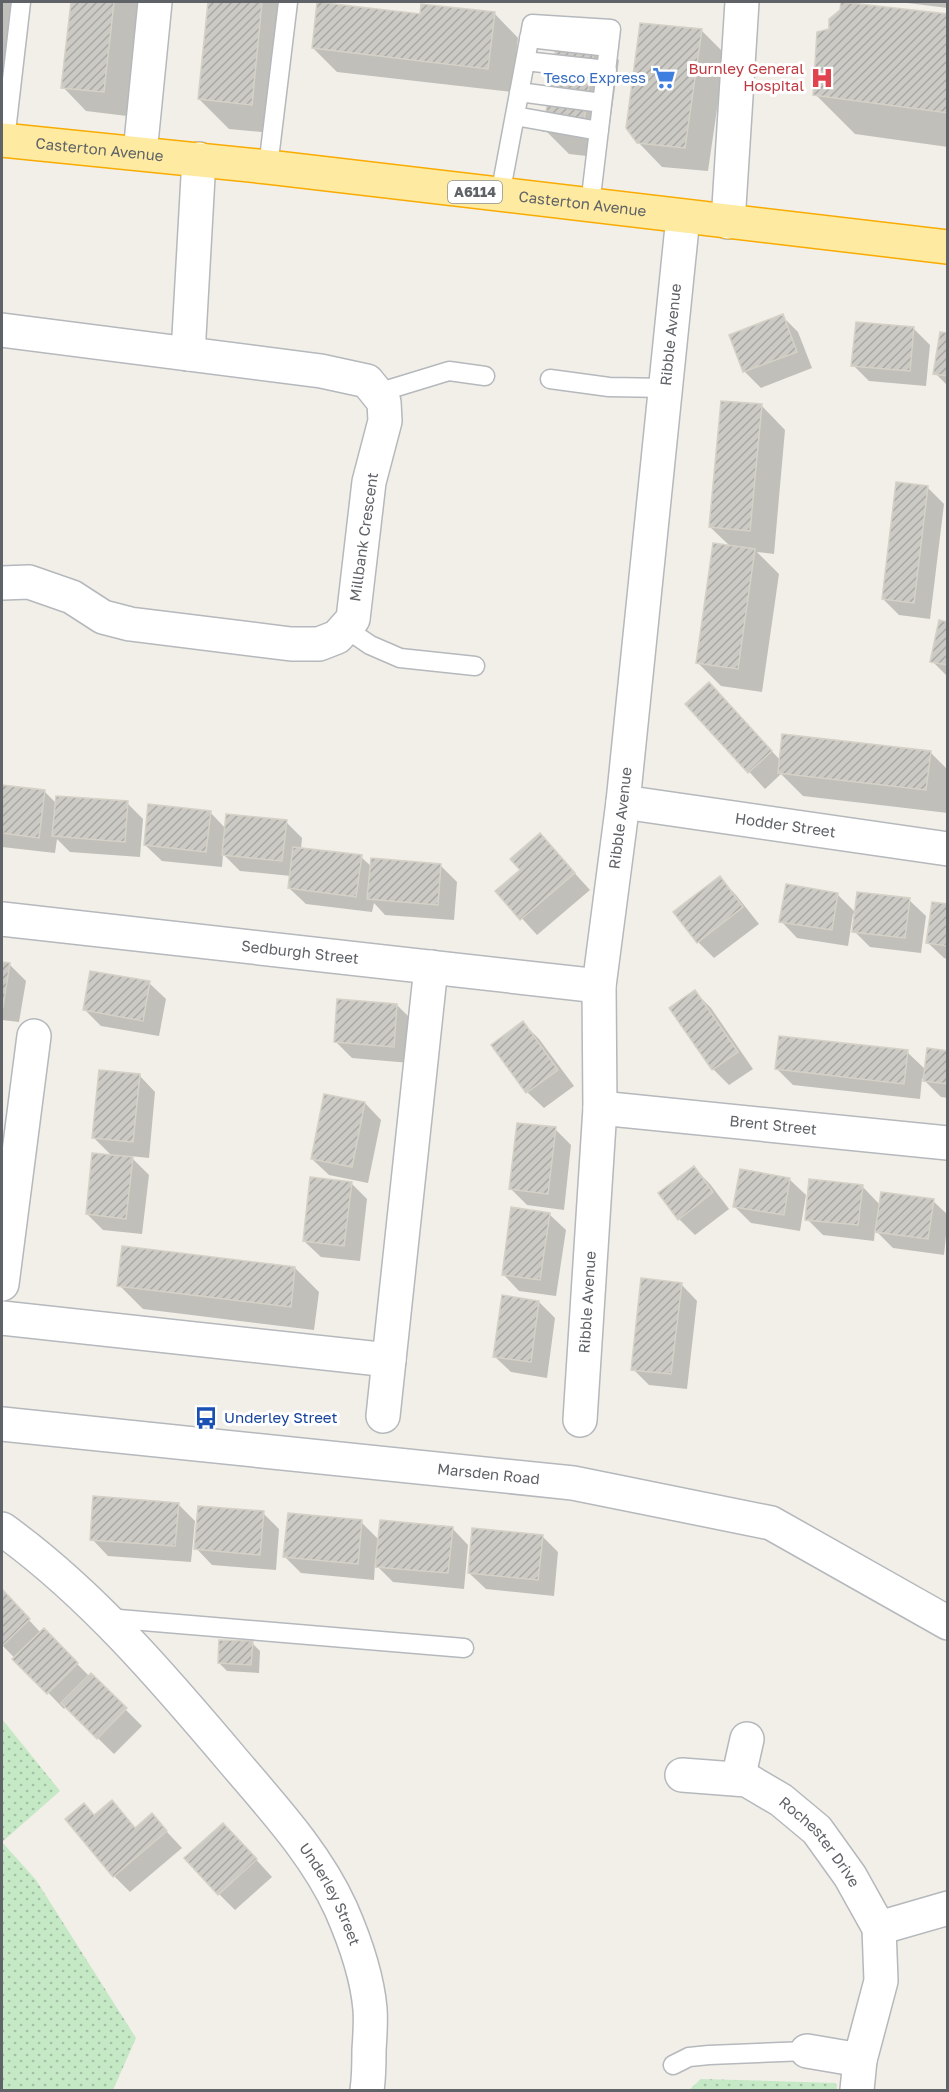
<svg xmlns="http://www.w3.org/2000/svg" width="949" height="2092" viewBox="0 0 949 2092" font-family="'Golos Text',sans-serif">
<defs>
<pattern id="park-dots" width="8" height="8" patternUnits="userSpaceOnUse" patternTransform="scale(1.5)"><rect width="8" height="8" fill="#c5e8c5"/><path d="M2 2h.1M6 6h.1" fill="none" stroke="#a3c0a4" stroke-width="1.8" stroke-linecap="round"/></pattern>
<pattern id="building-hatch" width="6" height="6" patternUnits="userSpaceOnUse" patternTransform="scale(1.5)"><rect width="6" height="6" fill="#cccac5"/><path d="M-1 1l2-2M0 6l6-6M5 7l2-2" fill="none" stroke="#a9a8a4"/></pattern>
</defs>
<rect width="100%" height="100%" fill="#f1efe8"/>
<path fill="url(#park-dots)" d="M2,1719L60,1791L2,1842L36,1880L136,2038L113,2090H2Z
M701,2079L836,2083L837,2090H689Z"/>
<path fill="#0003" d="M2,2H21L2,96Z
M73,2H140L127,116L86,111L63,87Z
M209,2H295L282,134L229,129L199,99Z
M899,2H948V8Z
M495,14L518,38L512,92L337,72L313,48L421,16Z
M948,16V147L855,134L815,94Z
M701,30L725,54L708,171L662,167L638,142Z
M595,36L619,60L605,158L569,154L545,130Z
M782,316L798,332L812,368L761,388L744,371Z
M914,329L930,345L926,386L869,381L853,365Z
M948,334V386L935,373Z
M762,406L785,430L774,554L757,552L779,574L762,692L721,686L698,663L731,547L710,527Z
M928,488L944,504L930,619L899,615L883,599Z
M948,623V677L932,661Z
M709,684L781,761L931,753L948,770V813L803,796L781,774L765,789L687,704Z
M2,787L45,792L57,804L127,803L143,819L140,857L70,852L57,839L55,853L2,847Z
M210,812L226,829L286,822L302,838L301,849L361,857L372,867L441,866L457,882L454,920L385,915L374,903L372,912L306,904L289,888L291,876L240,871L223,854L222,867L162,861L145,845Z
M540,835L590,890L537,935L497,891L522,870Z
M720,878L736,895L759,924L714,958L698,942Z
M837,894L856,913L909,900L926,916L921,953L870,947L854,931L856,914H853L848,946L797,938L781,921Z
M948,906V959L944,958L927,942Z
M2,963L9,964L26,981L19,1022L2,1020Z
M149,983L166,999L159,1036L101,1026L85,1010Z
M695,992L711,1008L753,1069L729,1085L713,1069Z
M397,1005L413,1021L410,1063L352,1058L335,1041Z
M523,1023L539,1039L574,1086L544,1108L527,1092L493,1045Z
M907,1052L926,1070L948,1052V1098L941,1097L922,1078L920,1099L793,1085L777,1069Z
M139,1075L155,1092L149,1158L130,1156L149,1175L142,1234L103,1230L87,1214L113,1157L94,1138Z
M365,1103L381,1120L368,1183L329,1175L312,1159Z
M555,1129L571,1145L564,1210L527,1205L511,1189Z
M694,1168L710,1184L729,1209L695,1235L679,1219Z
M789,1179L806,1195L800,1231L751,1223L735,1207Z
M351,1183L367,1199L360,1261L321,1257L304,1241Z
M862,1186L880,1205L933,1201L948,1215L944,1255L893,1248L875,1230L874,1241L823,1235L807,1219Z
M549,1214L566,1230L556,1296L519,1291L503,1274Z
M295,1268L319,1292L314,1330L143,1309L119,1285Z
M681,1284L697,1301L687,1389L649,1385L633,1369Z
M539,1302L555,1318L547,1378L511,1372L494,1356Z
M178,1504L195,1521L191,1562L108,1556L92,1539Z
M263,1513L279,1529L276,1570L212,1565L196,1548Z
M361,1522L379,1540L452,1528L468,1545L464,1589L393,1582L375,1564L374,1580L301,1573L285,1557Z
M542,1536L558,1552L554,1596L486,1589L469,1573Z
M2,1591L41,1633L44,1630L90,1677L91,1675L142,1726L114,1754L66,1707L64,1709L2,1645Z
M252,1643L260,1651L259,1673L227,1671L219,1663Z
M111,1802L136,1828L152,1816L182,1848L130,1892L114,1876L84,1805L95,1816Z
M239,1841L272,1877L235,1910L219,1894Z"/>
<path fill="url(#building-hatch)" stroke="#d6d1c6" stroke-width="1.5" d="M71,2H114L104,92L61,88Z
M208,2H262L252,105L198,99Z
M317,2L420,14L421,4L495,12L488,69L312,48Z
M841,2L948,14V113L813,95L817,32L829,29V19L840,10Z
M640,23L702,29L685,148L637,143L626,128Z
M559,29L596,35L582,135L543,131Z
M783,314L797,352L743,372L729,335Z
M856,322L914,327L910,371L851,366Z
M940,332L948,333V376L933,374Z
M721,401L762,404L750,531L709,527Z
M896,482L928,486L914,603L882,599Z
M713,543L755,549L738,669L696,663Z
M939,620L948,622V665L930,662Z
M709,682L772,751L748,773L685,704Z
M782,734L931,751L926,790L778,773Z
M2,785L45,790L39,838L2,833Z
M56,796L128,801L125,842L52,836Z
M148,804L211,811L206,852L144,845Z
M226,814L287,820L282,861L222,855Z
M540,833L575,873L520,920L495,891L520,870L510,859Z
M293,847L362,855L356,897L288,888Z
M371,858L441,864L438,905L367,899Z
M720,876L743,907L697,943L673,912Z
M786,884L838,893L832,930L779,922Z
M857,892L910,898L905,938L852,932Z
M932,902L948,904V946L926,943Z
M2,962L10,963L3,1007H2Z
M90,971L150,981L143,1021L83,1010Z
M695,990L738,1052L712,1070L669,1008Z
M337,999L397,1004L394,1047L334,1042Z
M523,1021L558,1070L526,1093L491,1045Z
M779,1036L908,1050L904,1084L775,1069Z
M927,1048L948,1051V1084L923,1081Z
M99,1070L140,1074L133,1142L92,1138Z
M324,1094L365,1102L352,1167L311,1159Z
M517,1123L556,1127L548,1194L509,1189Z
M92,1153L133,1157L126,1219L86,1214Z
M694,1166L713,1192L678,1220L658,1193Z
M740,1169L790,1178L784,1215L733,1207Z
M310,1177L352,1182L344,1246L303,1241Z
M809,1179L863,1185L858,1225L805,1220Z
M881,1192L934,1199L928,1239L875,1232Z
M511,1207L550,1213L540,1280L502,1275Z
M122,1246L295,1267L291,1307L117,1286Z
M641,1278L682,1283L671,1374L631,1370Z
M502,1295L539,1301L531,1362L493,1357Z
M93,1496L179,1503L175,1546L90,1540Z
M198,1506L264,1511L260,1555L194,1549Z
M288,1513L362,1520L358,1564L283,1557Z
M380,1520L453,1527L448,1573L375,1567Z
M472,1528L543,1535L538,1580L468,1573Z
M2,1589L30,1619L2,1646Z
M44,1628L78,1663L47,1694L12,1659Z
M219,1640L253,1641L251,1665L218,1663Z
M91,1673L127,1708L97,1739L61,1703Z
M112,1800L135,1828L152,1813L167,1831L113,1877L65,1819L84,1803L94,1815Z
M223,1823L257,1859L218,1895L184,1858Z"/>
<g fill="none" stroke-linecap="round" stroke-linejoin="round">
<g stroke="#b5b8bc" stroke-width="21">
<path id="service" d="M529,38L609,47
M525,61L607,70
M519,92L602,103
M515,116L599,131
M5,140L21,2
M268,167L288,2
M500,195L532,24L611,29L590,205
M550,379L609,387L666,388
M377,393L449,371L485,376
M345,628L370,645L400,658L475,666
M107,1618L464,1648
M673,2065L689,2057L709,2055L807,2051"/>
</g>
<g stroke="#b5b8bc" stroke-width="36">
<g id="minor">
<path d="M140,153L155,2"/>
<path d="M728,222L742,2"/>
<path d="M2,330L321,371L367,381L384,402L385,421L369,482L353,619L337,637L319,644H291L130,624L103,617L72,597L29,582L2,583"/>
<path d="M188,354L199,159"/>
<path id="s1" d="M623,802L948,849"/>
<path id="s2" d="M2,919L599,986"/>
<path id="s3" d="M600,1108L948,1143"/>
<path d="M2,1284L34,1036"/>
<path d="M2,1318L389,1360"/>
<path d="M383,1416L431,967"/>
<path id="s4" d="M580,1420L600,1108L599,986L623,802L683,217"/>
<path id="s5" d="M2,1529C90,1592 165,1680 235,1763C274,1809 316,1854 341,1909C355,1941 367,1974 370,2009C371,2022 370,2036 369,2050C369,2063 369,2077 367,2090"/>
<path id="s6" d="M682,1775L747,1780L781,1800L817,1830L850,1876L879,1928L881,1981L860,2060L857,2090"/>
<path d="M738,1779L747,1739"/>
<path d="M879,1928L948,1908"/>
<path d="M807,2051L860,2060"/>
</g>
</g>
<g stroke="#b5b8bc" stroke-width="36">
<g id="tertiary">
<path id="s7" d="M2,1424L573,1483L771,1523L948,1623"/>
</g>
</g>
<g stroke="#f9ab00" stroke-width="36">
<g id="trunk">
<path id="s8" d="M2,140L268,167L948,247"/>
</g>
</g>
<use href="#service" stroke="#fff" stroke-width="18"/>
<use href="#minor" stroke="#fff" stroke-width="33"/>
<use href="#tertiary" stroke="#fff" stroke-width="33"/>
<use href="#trunk" stroke="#feeaa1" stroke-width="33"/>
</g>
<defs>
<g id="supermarket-bare" transform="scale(1.8)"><path d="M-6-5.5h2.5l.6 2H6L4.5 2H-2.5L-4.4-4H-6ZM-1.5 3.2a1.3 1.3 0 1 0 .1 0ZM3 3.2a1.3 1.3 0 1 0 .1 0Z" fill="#3f7fe0" stroke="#fff" stroke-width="2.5" paint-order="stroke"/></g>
<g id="hospital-bare" transform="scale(1.8)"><path d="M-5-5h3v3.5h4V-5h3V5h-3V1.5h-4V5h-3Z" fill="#e0444e" stroke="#fff" stroke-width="2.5" paint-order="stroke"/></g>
<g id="bus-bare" transform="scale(1.8)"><path d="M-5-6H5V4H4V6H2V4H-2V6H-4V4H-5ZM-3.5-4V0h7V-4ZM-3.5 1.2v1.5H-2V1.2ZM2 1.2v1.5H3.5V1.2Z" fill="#1a4fb4" stroke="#fff" stroke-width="2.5" paint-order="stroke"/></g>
</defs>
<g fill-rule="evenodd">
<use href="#supermarket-bare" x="664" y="78"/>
<use href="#hospital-bare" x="822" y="78"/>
<use href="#bus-bare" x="206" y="1418"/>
</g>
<g text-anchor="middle" stroke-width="6" stroke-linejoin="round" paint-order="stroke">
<rect fill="#fff" stroke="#8f9295" stroke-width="1.5" x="448" y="181" width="54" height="22" rx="4.5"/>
<g font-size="14" font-weight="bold" fill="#5f6368">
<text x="475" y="197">A6114</text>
</g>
<g font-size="15" fill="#be3a42" stroke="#fff" text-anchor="end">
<text x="804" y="74">Burnley General<tspan x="804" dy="17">Hospital</tspan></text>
</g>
<g font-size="15" fill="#366cbe" stroke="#fff" text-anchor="end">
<text x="646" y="83">Tesco Express</text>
</g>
<g font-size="15" fill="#5f6368" stroke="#fff">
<text dy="5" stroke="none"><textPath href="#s8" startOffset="98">Casterton Avenue</textPath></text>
<text dy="5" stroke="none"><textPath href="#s8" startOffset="584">Casterton Avenue</textPath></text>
<text dy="5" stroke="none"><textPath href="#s4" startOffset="1090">Ribble Avenue</textPath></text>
<text transform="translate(364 537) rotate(-82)" y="5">Millbank Crescent</text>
<text dy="5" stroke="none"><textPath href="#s4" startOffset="604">Ribble Avenue</textPath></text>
<text dy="5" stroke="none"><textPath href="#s1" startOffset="164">Hodder Street</textPath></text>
<text dy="5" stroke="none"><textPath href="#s2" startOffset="300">Sedburgh Street</textPath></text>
<text dy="5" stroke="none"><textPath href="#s3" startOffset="174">Brent Street</textPath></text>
<text dy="5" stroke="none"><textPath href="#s4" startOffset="118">Ribble Avenue</textPath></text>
<text dy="5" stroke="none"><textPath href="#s7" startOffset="489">Marsden Road</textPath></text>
<text dy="5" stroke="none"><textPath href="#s6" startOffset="162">Rochester Drive</textPath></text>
<text dy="5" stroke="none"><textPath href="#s5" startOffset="494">Underley Street</textPath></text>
</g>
<g font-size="15" fill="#164399" stroke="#fff" text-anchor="start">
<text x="224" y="1423">Underley Street</text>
</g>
</g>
<rect width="949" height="2092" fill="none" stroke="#5f6368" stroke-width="6"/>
</svg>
